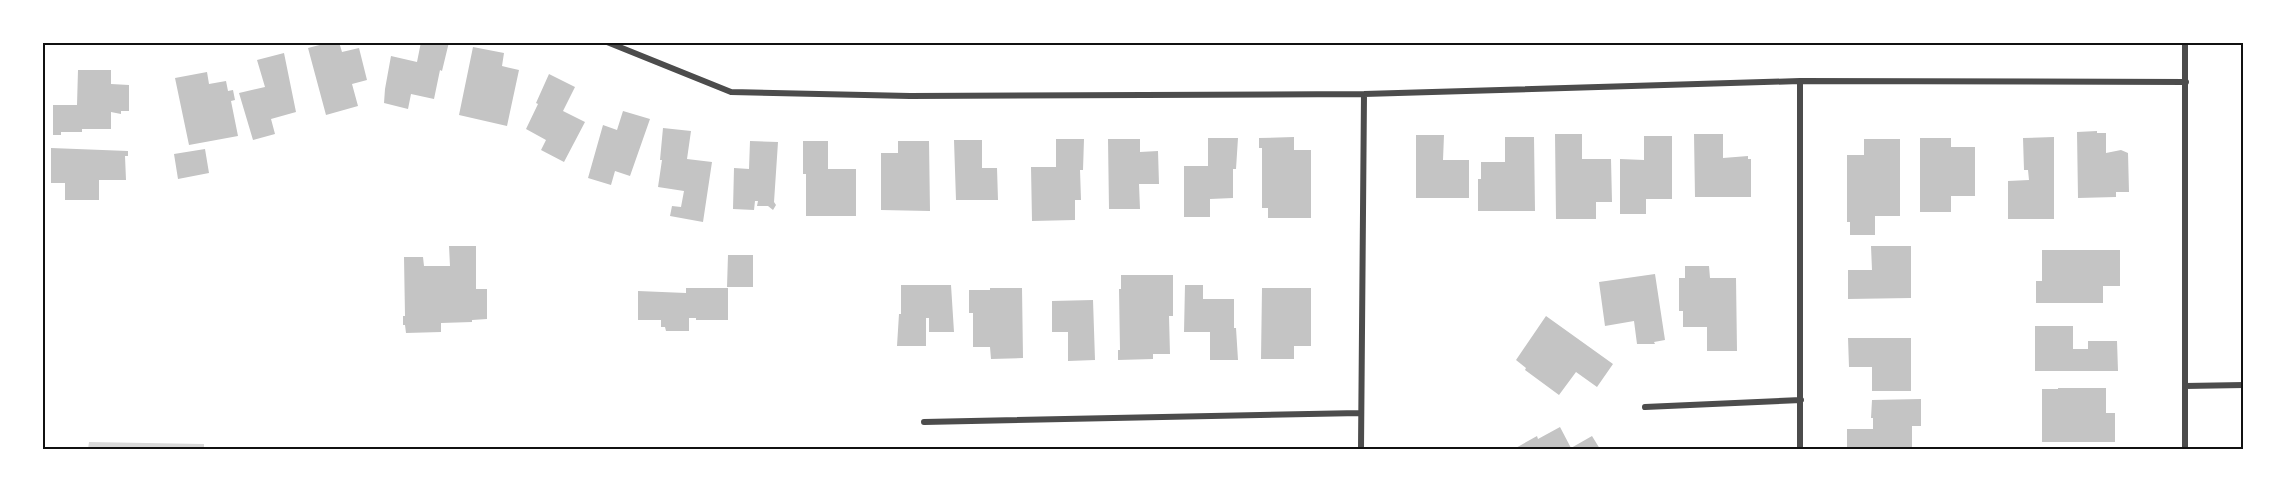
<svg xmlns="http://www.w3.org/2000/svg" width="2286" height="491" viewBox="0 0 2286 491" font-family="'IBM Plex Sans',sans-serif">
<rect width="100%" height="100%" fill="#fff"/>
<path fill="#d9d9d9" d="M89,442L204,444V449H88Z"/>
<path fill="#c4c4c4" d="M331,42H339L342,52L359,48L367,80L352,84L358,106L326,115L308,48Z
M421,42H449L442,71L440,70L434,99L411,94L408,109L384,103L385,89L391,56L417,62Z
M473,47L504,53L502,66L519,70L507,126L459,115Z
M284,53L296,112L271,119L275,134L253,140L239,93L265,87L257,60Z
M78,70H111V84L129,85V111H121V114L111,112V129H82V132H61V135H53V105H77Z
M207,72L209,84L226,81L228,91L233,90L235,100L231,101L238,136L189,145L175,78Z
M549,74L575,87L563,111L585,122L564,162L541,150L546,140L526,129L538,104L536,103Z
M623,111L650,119L630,176L615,171L611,185L588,178L603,125L617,130Z
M663,128L691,131L687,159L712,162L703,222L670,216L672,206L681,207L684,191L658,187L662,160H660Z
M2097,131V133H2106V153L2121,150L2128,153L2129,192H2116V197L2078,198L2077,132Z
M1555,134H1582V159H1611L1612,202H1596V219H1556Z
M1694,134H1723V158L1748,156V159H1751V197H1695Z
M1416,135H1444L1443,160H1469V198H1416Z
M1644,136H1672V199H1646V214H1620V159L1644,160Z
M1294,137V150H1311V218H1268V208H1262V148H1259V138Z
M1505,137H1534L1535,211H1478V179H1481V162H1505Z
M2054,137V219H2008V181L2029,180L2028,170H2024L2023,138Z
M1208,138H1238L1236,169H1233V198L1210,199V217H1184V166H1208Z
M1920,138H1951V147H1975V196H1951V212H1920Z
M1056,139H1084L1083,170H1080L1081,200H1075V220L1032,221L1031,167H1056Z
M1108,139H1140V152L1158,151L1159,184H1139L1140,209H1109Z
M1864,139H1900V216H1875V235H1850V222H1847V155H1864Z
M954,140H982V168H997L998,200H956Z
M750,141L778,142L774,202L776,205L773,210L768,206H757L758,201H755L754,210L733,209L734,168L749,169Z
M803,141H828V169H856V216H806V174H803Z
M898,141H929L930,211L881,210V153H898Z
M51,148L128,151V156H125L126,180H99V200H65V183H51Z
M205,149L209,173L178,179L174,154Z
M449,246H476V289H487V319L472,320V322L441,323V332L406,333L405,325H403V316H405L404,257H423L424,266H450Z
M1871,246H1911V298L1848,299V270H1872Z
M2042,250H2120V286H2103V303H2036V281H2042Z
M728,255H753V287H727Z
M1685,266H1709L1710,278H1736L1737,351H1707V327H1683V311H1679V278H1685Z
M1655,274L1665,340L1654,342L1655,344H1637L1634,321L1605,326L1599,282Z
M1121,275H1173V316H1169L1170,354H1153V359L1118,360V350H1120L1119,289H1121Z
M901,285H951L954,332H929V318H926V346H897L899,314H901Z
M1185,285H1203V299H1234V328H1236L1238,360H1210V332H1184Z
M686,288H728V320H696V318H689V331H666L665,327H661V320H638V291L686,293Z
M990,288H1022L1023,358L991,359L990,347H973V313H969V290H990Z
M1262,288H1311V346H1294V359H1261Z
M1093,300L1095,360L1068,361V332H1052V301Z
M1546,316L1613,364L1597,387L1576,372L1559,395L1525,370L1526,368L1516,360Z
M2035,326H2073V349H2088V341H2117L2118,371H2035Z
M1848,338H1911V391H1872V367H1849Z
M2058,388H2106V413H2115V442H2042V389H2058Z
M1921,399V426H1912V449H1847V429H1873V418H1871L1872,400Z
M1560,427L1571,448L1592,436L1600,449H1514L1537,436L1538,439Z"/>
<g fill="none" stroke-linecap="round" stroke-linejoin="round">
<path stroke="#4c4c4c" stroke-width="6" d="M607,42L731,92L910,96L1364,94L1800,81L2186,82
M2185,42V449
M2185,386L2244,385
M1645,407L1801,400
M924,422L1360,413
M1361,449L1364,94
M1800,449V81"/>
</g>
<rect width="2286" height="491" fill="none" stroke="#ffffff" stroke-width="87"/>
<rect x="44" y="44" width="2198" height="404" fill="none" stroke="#111" stroke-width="2"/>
</svg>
